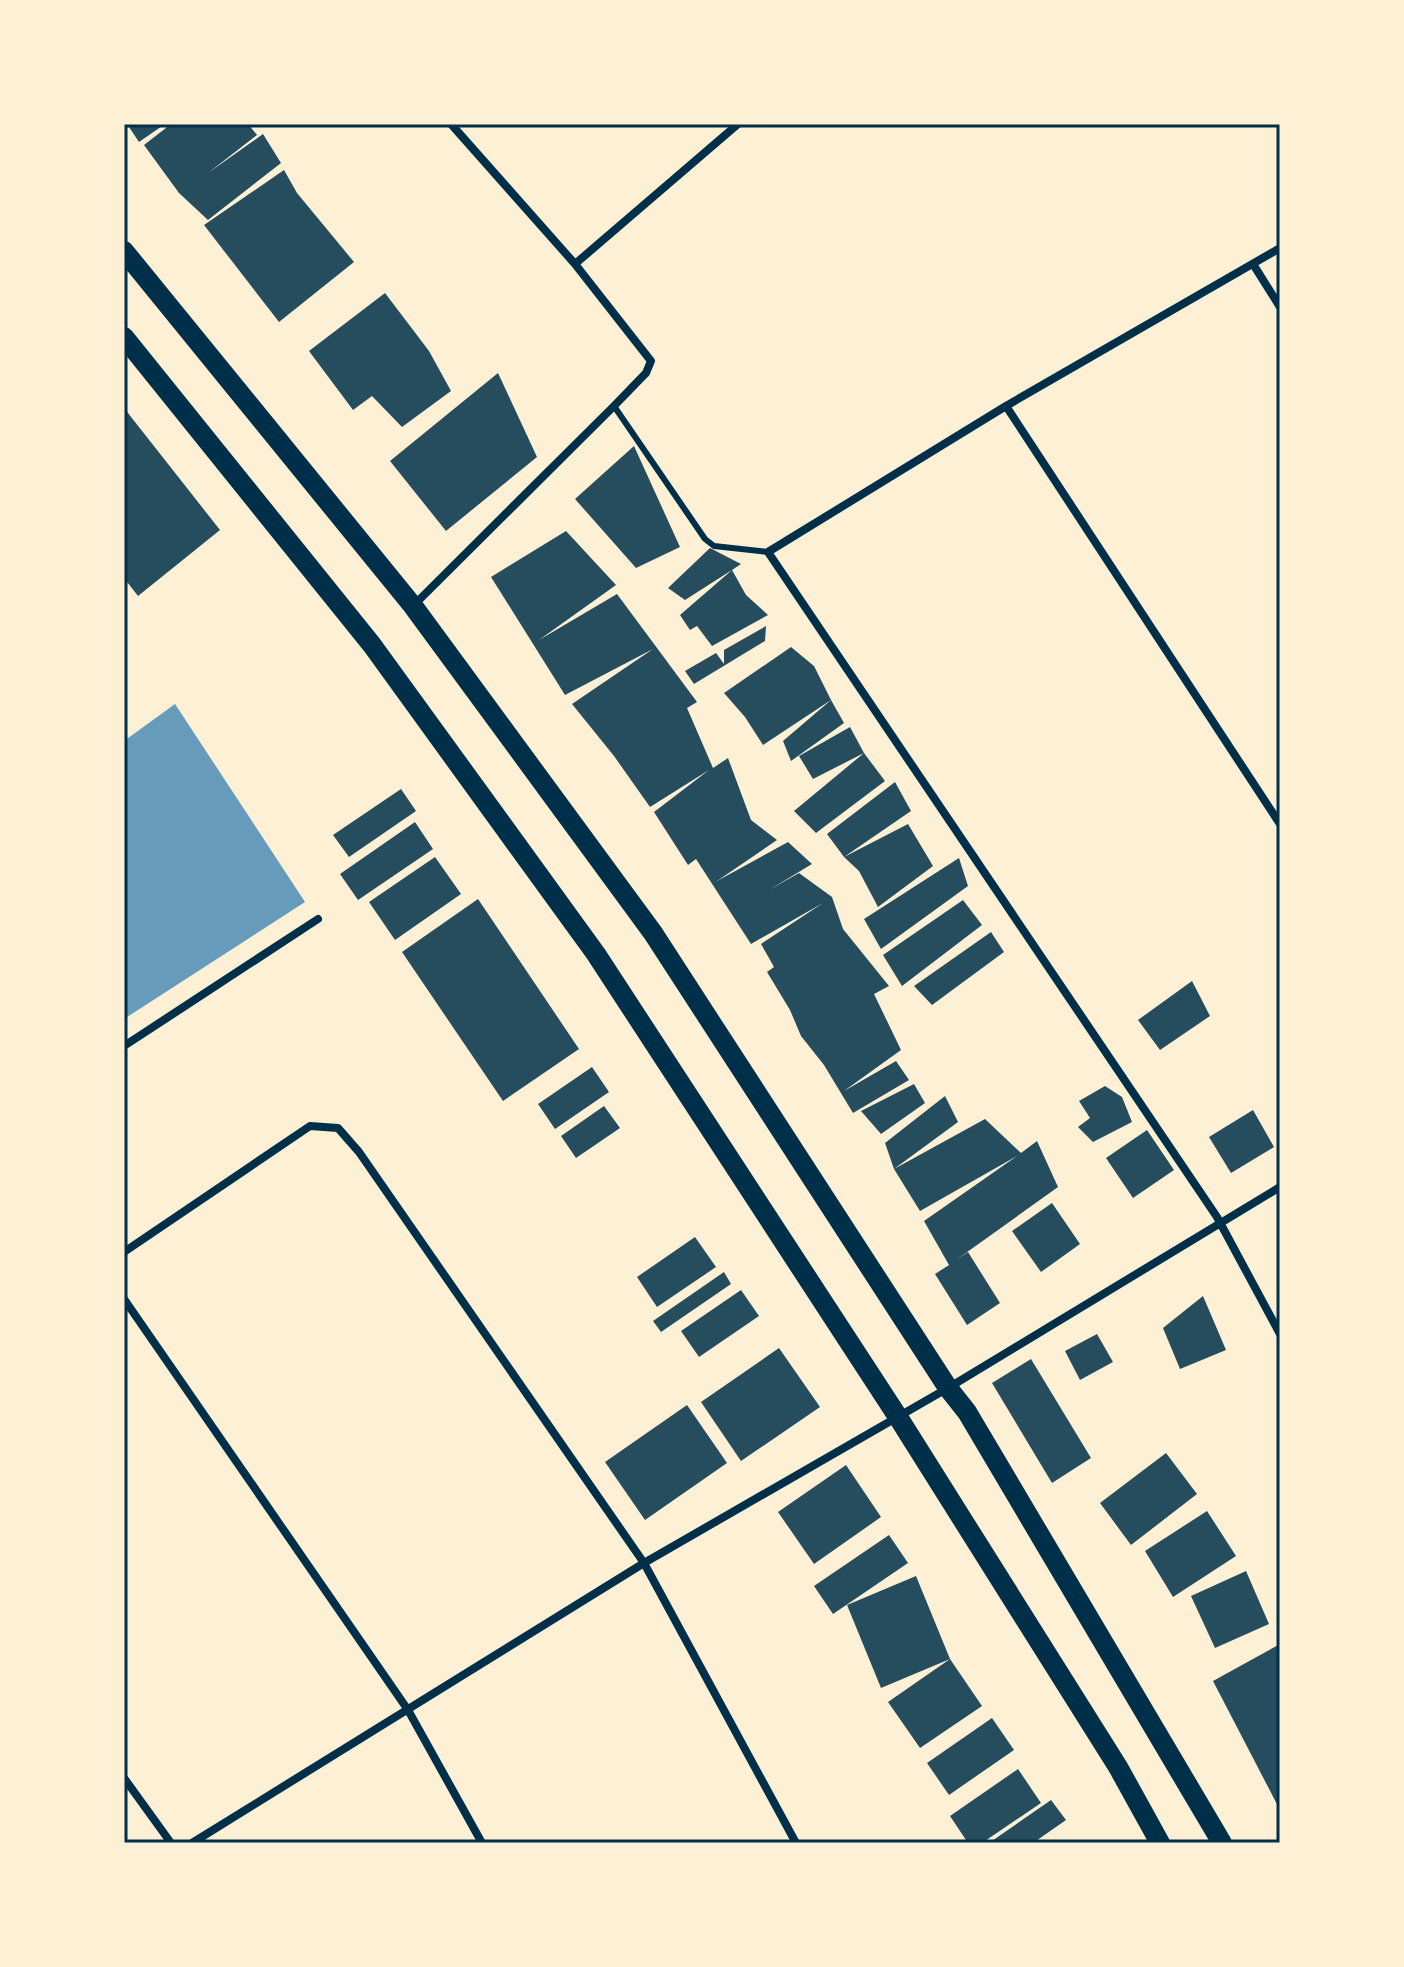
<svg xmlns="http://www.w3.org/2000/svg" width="1404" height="1967" viewBox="0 0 1404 1967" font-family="Cabin,sans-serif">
<rect width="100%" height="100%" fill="#fdf0d5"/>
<path fill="#669bbc" d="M175,704L305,902L124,1019V741Z"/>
<path fill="#264d5e" d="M127,124H165L139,142Z
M171,124H248L257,135L208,173L263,134L281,163L208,220L179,193L144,145Z
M284,170L297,193L354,262L279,322L204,225Z
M385,293L429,351L451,391L402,427L372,396L353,410L309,351Z
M498,373L537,457L446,531L390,461Z
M124,408L220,530L138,596L124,578Z
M634,446L680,547L636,568L575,499Z
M566,531L616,585L539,640L617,594L697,702L687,708L713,768L728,758L751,820L777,840L717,881L788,842L812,864L769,890L799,873L832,897L843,929L889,986L874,994L901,1050L844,1091L896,1061L909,1080L853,1113L824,1065L801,1036L790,1010L767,972L774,967L761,944L823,903L751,944L696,859L688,865L654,812L709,770L650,807L614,756L572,704L653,649L565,695L491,577Z
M710,548L741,564L732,570L746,595L768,615L712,646L697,626L690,630L680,615L732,570L685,600L668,588Z
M766,626L765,641L694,684L685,671L716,653L724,664V650Z
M791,647L814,666L831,700L763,745L745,717L724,693Z
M831,700L844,723L791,761L783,741Z
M850,727L864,753L885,781L816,833L794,811L864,753L813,779L799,756Z
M895,782L911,811L844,857L827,834Z
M401,789L416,811L349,857L333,835Z
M415,822L433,849L358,900L340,874Z
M908,824L933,866L878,907L859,871L844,857Z
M435,857L461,894L395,940L369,902Z
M959,858L968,886L881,949L864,919Z
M478,899L579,1049L503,1101L402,952Z
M963,900L982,925L902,986L883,955Z
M991,932L1004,952L932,1005L914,986Z
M1192,981L1210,1016L1160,1050L1138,1020Z
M592,1067L609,1092L555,1129L538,1104Z
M914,1084L925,1103L881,1134L861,1111Z
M1105,1086L1122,1097L1132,1122L1093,1142L1078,1127L1090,1118L1079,1101Z
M945,1096L958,1122L894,1169L885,1143Z
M604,1106L620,1128L576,1158L561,1136Z
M1253,1110L1274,1147L1231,1173L1209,1137Z
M985,1119L1021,1153L1037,1141L1058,1187L956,1260L968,1252L1000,1303L967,1325L935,1274L949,1265L924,1221L1017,1156L920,1211L894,1169Z
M1147,1130L1174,1170L1133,1198L1106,1158Z
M1052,1203L1080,1244L1041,1272L1012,1231Z
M695,1237L716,1267L657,1307L637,1277Z
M724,1272L731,1284L661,1332L653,1321Z
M741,1290L759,1316L699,1357L681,1331Z
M1203,1296L1226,1350L1180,1369L1163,1328Z
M1097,1334L1113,1362L1080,1380L1065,1351Z
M779,1348L820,1407L741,1461L701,1402Z
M1031,1359L1091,1458L1052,1483L992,1383Z
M687,1405L727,1463L645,1520L605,1462Z
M1166,1453L1197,1494L1131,1545L1100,1503Z
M846,1465L881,1517L814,1564L778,1512Z
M1207,1511L1236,1556L1173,1597L1145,1551Z
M889,1535L908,1563L833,1614L814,1586Z
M1246,1571L1269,1624L1215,1648L1191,1596Z
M916,1576L950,1659L982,1706L920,1748L888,1702L950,1659L881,1688L847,1605Z
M1280,1644V1810L1213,1681Z
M992,1718L1014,1750L949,1795L927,1763Z
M1018,1769L1041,1803L982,1843H968L950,1816Z
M1051,1800L1066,1820L1033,1843H989Z"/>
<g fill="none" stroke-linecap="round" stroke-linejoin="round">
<path stroke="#003049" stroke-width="6" d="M614,406L705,539L714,546L768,552"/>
<path stroke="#003049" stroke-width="8" d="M1280,248L1006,406L768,552L1217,1217L1280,1334
M575,264L738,124
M1253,264L1280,307
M1006,406L1280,824
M414,605L614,406L646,373L651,361L575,264L451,124
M124,1046L318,919
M124,1252L310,1126L338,1128L359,1152L644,1563L796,1843
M124,1299L408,1710L482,1843
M124,1778L171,1843
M192,1843L644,1563L948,1388L1280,1187"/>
<path stroke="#003049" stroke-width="20" d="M124,251L413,606L653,933L948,1388L967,1412L1222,1843
M124,337L372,645L596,954L898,1417L1118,1767L1160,1843"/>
</g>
<rect width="1404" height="1967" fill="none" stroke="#fdf0d5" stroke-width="252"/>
<rect x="126" y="126" width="1152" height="1715" fill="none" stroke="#003049" stroke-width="3"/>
</svg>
